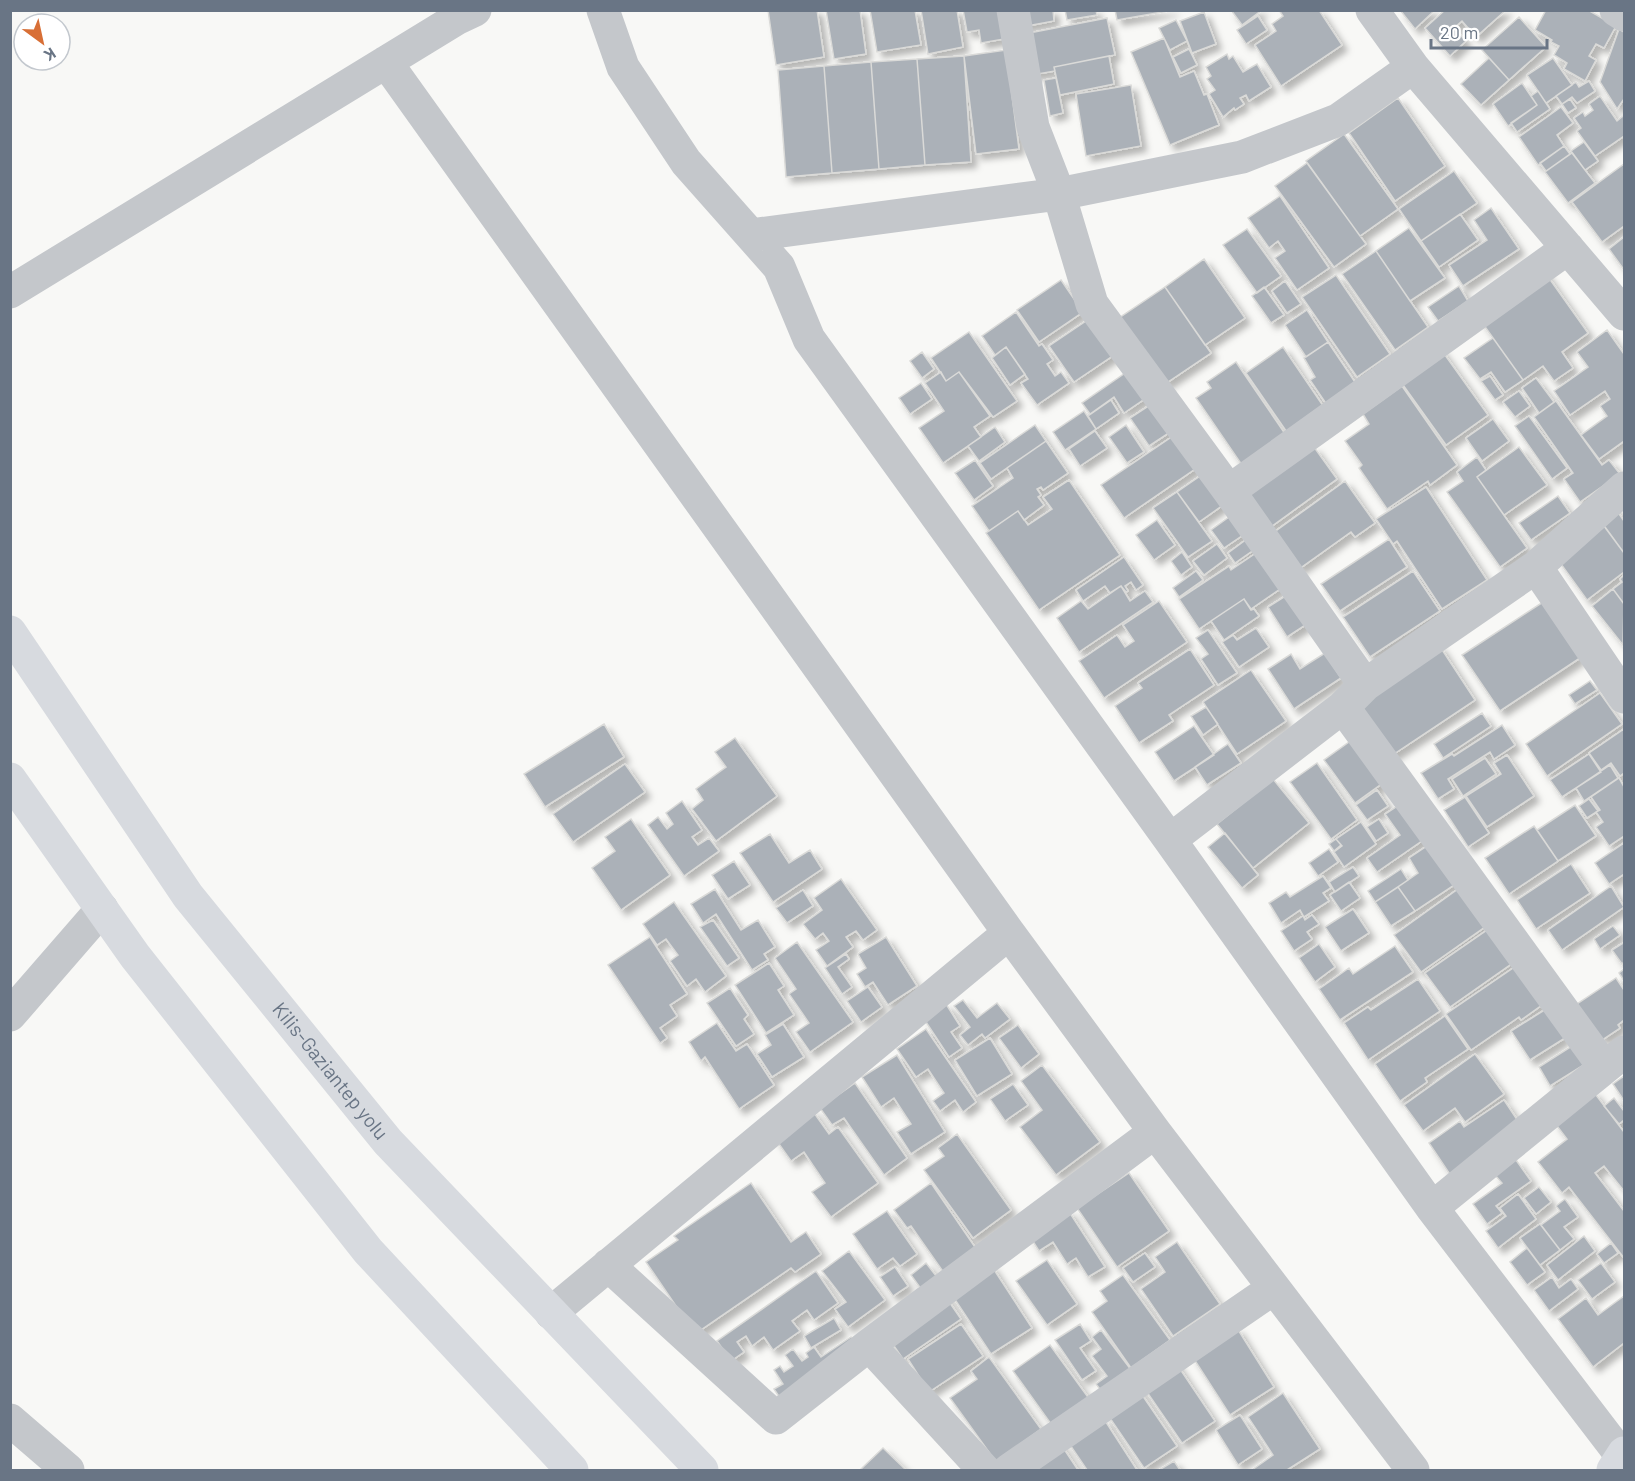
<svg xmlns="http://www.w3.org/2000/svg" width="1635" height="1481" viewBox="0 0 1635 1481" font-family="Barlow,sans-serif">
<defs>
<filter id="shadow"><feDropShadow dx="5.5" dy="5.5" stdDeviation="3" flood-color="#0004"/></filter>
</defs>
<rect width="100%" height="100%" fill="#f8f8f6"/>
<path fill="#abb1b8" stroke="#dadad8" stroke-width="1.5" filter="url(#shadow)" d="M768,10H817L824,57L776,65Z
M826,10H860L866,54L834,59Z
M870,10H915L921,45L877,52Z
M921,10H957L963,47L928,54Z
M963,10H1006L1010,38L981,43L979,30L967,32Z
M1013,10H1053L1054,21L1016,28Z
M1065,10H1096L1097,15L1067,20Z
M1115,10H1174L1117,20Z
M1231,10H1262L1242,25Z
M1279,10H1319L1342,45L1281,86L1255,45L1276,31L1272,24L1283,16Z
M1400,10H1435L1415,29Z
M1445,10H1506L1476,37L1462,21L1454,28L1466,41L1450,56L1425,28Z
M1546,10H1588L1616,26L1604,48L1596,44L1589,56L1596,60L1585,81L1564,69L1567,63L1554,55L1559,46L1551,42L1552,40L1535,30Z
M1204,12L1216,44L1192,53L1180,21Z
M1258,16L1267,30L1246,44L1237,30Z
M1519,17L1546,47L1509,80L1482,50Z
M1107,18L1115,55L1054,67L1055,71L1032,75L1024,34Z
M1176,20L1187,41L1170,50L1159,28Z
M1619,29L1624,32V99L1617,109L1600,82Z
M1164,38L1180,77L1194,71L1204,95L1207,94L1219,125L1170,145L1131,52Z
M1189,49L1197,65L1181,73L1173,57Z
M1006,50L1019,149L976,154L964,56Z
M1227,54L1229,59L1233,56L1243,72L1257,64L1271,87L1249,101L1246,95L1240,98L1244,104L1235,110L1234,108L1223,117L1209,94L1215,90L1207,79L1211,76L1206,67Z
M964,56L971,162L925,165L917,59Z
M1109,56L1114,84L1060,95L1054,67Z
M1489,58L1509,80L1481,105L1461,84Z
M1553,58L1572,85L1546,103L1527,75Z
M917,59L925,165L879,169L871,62Z
M871,62L879,169L832,173L824,66Z
M824,66L832,173L786,177L778,70Z
M1056,78L1063,113L1050,116L1044,80Z
M1589,81L1595,91L1577,103L1572,97L1562,104L1556,96L1576,82L1579,87Z
M1522,83L1537,105L1508,126L1493,104Z
M1131,85L1141,146L1086,156L1076,94Z
M1538,91L1550,109L1517,132L1511,123L1537,105L1531,96Z
M1600,96L1617,121L1623,116L1624,118V136L1595,156L1577,131L1581,128L1574,118L1583,112L1585,116L1593,110L1589,104Z
M1398,98L1445,166L1395,201L1349,133Z
M1570,99L1576,108L1568,113L1562,104Z
M1561,107L1573,123L1557,135L1564,146L1538,165L1519,137Z
M1344,134L1398,209L1360,236L1306,161Z
M1584,142L1598,161L1585,170L1571,151Z
M1564,146L1570,154L1546,171L1540,163Z
M1572,153L1595,183L1568,203L1545,172Z
M1307,163L1366,244L1334,267L1275,186Z
M1624,164V226L1602,242L1572,202Z
M1454,171L1477,203L1421,241L1399,209Z
M1280,196L1329,268L1297,290L1275,258L1285,251L1278,241L1269,248L1248,218Z
M1491,208L1519,249L1463,286L1449,265L1487,240L1474,220Z
M1460,214L1478,240L1439,267L1421,241Z
M1409,228L1445,278L1410,301L1376,251Z
M1247,229L1281,276L1257,293L1223,245Z
M1624,237V270L1609,249Z
M1376,251L1428,327L1395,350L1342,274Z
M1204,259L1245,318L1205,345L1165,287Z
M1544,271L1588,333L1562,352L1573,368L1554,381L1543,366L1523,380L1478,317Z
M1336,275L1390,354L1357,377L1302,297Z
M1061,280L1083,312L1039,342L1017,310Z
M1285,281L1301,304L1287,313L1272,291Z
M1459,286L1468,301L1438,321L1428,307Z
M1165,287L1211,353L1165,384L1119,318Z
M1264,287L1284,315L1271,323L1252,296Z
M1307,310L1328,342L1306,357L1285,325Z
M1016,312L1039,346L1042,344L1053,360L1047,364L1055,376L1061,372L1069,383L1037,405L1021,383L1028,379L1006,347L995,355L982,336Z
M1092,317L1117,353L1074,382L1049,346Z
M1607,330L1624,354V441L1599,459L1581,435L1607,416L1600,406L1610,399L1605,391L1570,415L1554,391L1588,367L1577,352Z
M969,332L1017,401L993,417L959,372L946,381L931,358Z
M1493,338L1523,380L1505,392L1491,372L1480,379L1464,358Z
M1328,342L1359,388L1329,408L1310,380L1315,377L1304,358Z
M1006,347L1025,374L1010,385L992,358Z
M1283,347L1330,416L1293,441L1246,373Z
M1440,348L1488,415L1446,445L1398,378Z
M922,352L934,369L922,378L910,361Z
M1236,362L1290,441L1246,471L1196,398L1211,388L1207,382Z
M1131,369L1149,396L1124,413L1114,397L1090,414L1082,403Z
M941,372L946,381L959,372L990,416L974,427L981,437L943,463L919,428L944,411L925,383Z
M1490,376L1503,395L1495,400L1481,381Z
M1536,378L1554,402L1539,413L1522,388Z
M921,383L932,399L910,414L899,398Z
M1402,386L1457,465L1430,485L1428,481L1387,509L1359,468L1362,465L1345,441L1369,424L1363,414Z
M1519,391L1530,406L1515,417L1503,402Z
M1111,400L1119,413L1096,429L1088,416Z
M1156,401L1175,429L1149,446L1130,418Z
M1556,401L1602,465L1609,460L1620,474L1580,502L1564,479L1573,473L1534,417Z
M1084,411L1096,429L1065,450L1053,432Z
M1529,416L1567,468L1552,479L1515,426Z
M1493,419L1509,441L1482,461L1466,438Z
M1035,425L1046,441L991,479L980,463Z
M1126,425L1144,452L1127,463L1109,437Z
M995,427L1005,442L979,461L968,446Z
M1095,431L1107,448L1080,466L1069,449Z
M1176,434L1198,467L1124,518L1101,485Z
M1046,441L1068,473L1043,490L1041,487L1037,489L1041,495L1038,497L1044,505L1024,520L1018,511L989,531L972,506L1013,478L1007,468Z
M1314,447L1337,479L1268,529L1245,496Z
M1519,447L1547,485L1504,515L1477,477Z
M1477,457L1486,470L1477,477L1527,548L1500,567L1447,492L1463,481L1457,472Z
M975,460L993,486L974,500L955,473Z
M1206,472L1226,503L1199,522L1177,492Z
M1069,480L1120,555L1039,610L986,533L1018,511L1028,525L1052,509L1043,497Z
M1345,481L1375,523L1355,537L1351,532L1299,569L1273,533Z
M1426,487L1487,580L1442,609L1397,541L1393,544L1376,519Z
M1177,492L1212,541L1188,557L1153,508Z
M1558,496L1570,513L1531,540L1519,523Z
M1613,505L1624,521V553L1597,516Z
M1236,512L1249,531L1224,548L1211,530Z
M1157,520L1175,545L1154,560L1136,535Z
M1604,526L1624,553V572L1587,600L1558,560Z
M1251,536L1258,547L1235,563L1228,553Z
M1389,539L1407,567L1340,611L1321,584Z
M1217,544L1227,558L1204,575L1193,561Z
M1259,551L1283,587L1251,609L1244,599L1199,629L1179,599L1229,566L1231,570Z
M1182,552L1192,567L1181,575L1171,561Z
M1124,557L1143,585L1136,590L1131,582L1125,586L1128,591L1126,592L1121,586L1110,593L1105,586L1083,601L1076,590Z
M1196,571L1203,580L1179,597L1173,588Z
M1413,571L1440,611L1370,657L1343,617Z
M1624,575V604L1613,589L1622,582L1620,579Z
M1121,586L1130,601L1145,591L1153,602L1079,652L1057,618L1081,601L1088,609Z
M1613,589L1624,604L1623,645L1592,606Z
M1287,595L1307,624L1287,637L1268,607Z
M1244,599L1251,610L1254,609L1259,616L1224,640L1211,621Z
M1159,601L1187,642L1104,698L1079,661L1117,635L1125,647L1134,641L1123,625Z
M1543,602L1580,658L1500,711L1462,655Z
M1256,628L1269,647L1239,667L1222,642L1233,635L1237,640Z
M1208,630L1237,673L1218,685L1201,659L1208,654L1196,638Z
M1439,645L1475,700L1391,756L1355,701Z
M1190,649L1214,685L1169,715L1173,721L1139,743L1115,706L1142,688L1138,683Z
M1325,653L1341,678L1294,709L1268,669L1291,654L1300,669Z
M1251,670L1286,721L1237,754L1203,702Z
M1590,681L1597,690L1575,704L1569,695Z
M1600,693L1622,724L1547,776L1526,744Z
M1206,707L1218,724L1203,735L1191,716Z
M1482,713L1491,726L1443,758L1434,744Z
M604,724L624,757L545,807L524,774Z
M1502,725L1515,745L1494,759L1490,752L1448,779L1454,789L1438,799L1421,773L1452,754L1454,756Z
M1194,726L1214,755L1174,781L1155,752Z
M1624,729V773L1620,776L1611,763L1601,770L1589,753Z
M1356,737L1387,780L1355,803L1324,760Z
M735,738L777,796L716,841L692,809L703,800L696,789L726,767L715,752Z
M1228,744L1241,763L1207,785L1195,767Z
M1589,754L1601,772L1562,797L1550,780Z
M1507,755L1534,796L1487,827L1466,796L1501,774L1494,763Z
M1485,758L1496,774L1463,796L1452,779Z
M1317,763L1357,820L1331,839L1290,782Z
M625,764L645,792L573,842L553,814Z
M1610,765L1618,778L1584,801L1576,788Z
M1619,778L1624,787V836L1609,846L1596,827L1603,822L1596,812L1600,810L1591,797Z
M1273,779L1309,823L1253,868L1217,824Z
M1377,790L1388,806L1367,820L1356,805Z
M1465,797L1489,833L1468,847L1444,810Z
M1589,799L1598,811L1587,818L1579,806Z
M682,801L702,830L692,837L698,845L709,838L719,851L684,876L648,825L658,817L667,829L673,824L666,813Z
M1405,801L1429,836L1377,872L1367,858L1400,835L1385,814Z
M1575,805L1596,836L1558,861L1537,830Z
M631,819L670,875L621,910L592,868L615,851L605,837Z
M1379,819L1388,833L1376,841L1367,827Z
M1361,822L1376,844L1344,867L1334,852L1342,846L1336,839Z
M1534,826L1558,861L1509,894L1485,858Z
M1225,833L1258,875L1242,888L1208,847Z
M770,834L789,863L810,850L822,869L773,902L740,853Z
M1336,839L1341,845L1334,851L1329,844Z
M1433,842L1460,881L1415,911L1398,887L1418,873L1409,858Z
M1624,843V874L1609,884L1595,863Z
M1329,849L1338,862L1318,876L1309,863Z
M734,861L750,885L728,899L712,875Z
M1571,864L1590,893L1536,929L1517,900Z
M1353,867L1359,876L1335,892L1329,882Z
M1401,869L1408,880L1375,902L1368,891Z
M1323,876L1331,888L1323,893L1329,901L1304,917L1300,910L1281,923L1269,903L1286,892L1290,897Z
M841,879L877,930L863,940L856,931L846,937L853,947L827,966L816,950L829,941L823,933L815,939L803,924L822,910L814,898Z
M1349,882L1360,898L1341,911L1330,895Z
M1465,884L1492,922L1421,972L1394,935Z
M1611,886L1624,907L1562,950L1548,930Z
M1398,887L1415,911L1391,926L1375,902Z
M715,889L741,930L758,920L775,947L764,954L768,960L752,970L716,914L703,923L691,904Z
M803,890L813,906L787,923L776,908Z
M674,902L726,976L705,992L696,979L687,986L670,961L678,955L666,939L657,945L643,924Z
M1353,909L1369,933L1341,951L1325,927Z
M1312,915L1319,924L1307,932L1312,939L1294,951L1281,931L1303,916L1305,920Z
M713,920L739,958L727,966L700,927Z
M1493,926L1517,960L1450,1007L1425,973Z
M1613,926L1620,935L1600,949L1594,939Z
M650,937L687,994L670,1005L677,1016L660,1028L667,1038L660,1043L608,965Z
M886,937L917,986L888,1005L873,982L865,987L857,974L866,968L858,954Z
M797,942L853,1022L810,1052L796,1032L809,1023L789,994L796,989L775,958Z
M1623,943L1624,945V962L1622,964L1612,950Z
M1319,944L1335,967L1315,982L1299,958Z
M1395,946L1413,972L1340,1020L1319,989L1349,968L1353,974Z
M846,954L849,959L838,967L852,987L842,994L825,968Z
M769,963L784,986L778,990L794,1015L766,1033L735,985Z
M1519,964L1542,1005L1521,1020L1519,1017L1471,1050L1446,1014Z
M1624,969V981L1619,973Z
M1616,978L1624,990V1020L1618,1025L1620,1028L1602,1040L1577,1004Z
M1418,979L1440,1011L1368,1060L1344,1023L1368,1007L1371,1010Z
M868,987L882,1007L861,1022L847,1001Z
M730,988L748,1015L744,1019L754,1034L736,1046L707,1003Z
M963,1000L977,1018L997,1003L1010,1019L985,1038L982,1034L968,1045L960,1035L970,1027L954,1006Z
M946,1004L960,1026L951,1032L962,1048L949,1057L924,1019Z
M1546,1009L1565,1038L1530,1060L1511,1031Z
M1445,1016L1468,1049L1425,1078L1427,1082L1400,1101L1375,1064Z
M717,1023L736,1051L747,1044L774,1085L739,1109L705,1057L701,1061L689,1042Z
M783,1024L804,1057L772,1077L757,1054L771,1045L765,1035Z
M1018,1025L1039,1054L1021,1068L999,1038Z
M926,1029L976,1102L963,1112L955,1100L940,1111L933,1101L944,1093L928,1069L916,1077L897,1049Z
M990,1038L1012,1074L977,1096L955,1060Z
M1575,1044L1587,1063L1550,1086L1539,1067Z
M1475,1054L1504,1094L1465,1122L1455,1108L1423,1131L1404,1105Z
M897,1055L945,1132L911,1154L897,1132L911,1124L894,1098L881,1107L862,1077Z
M1042,1065L1100,1142L1056,1175L1020,1127L1042,1110L1021,1081Z
M1624,1076V1101L1613,1084Z
M855,1083L907,1158L884,1175L844,1118L832,1125L820,1108Z
M1013,1084L1028,1105L1005,1121L990,1099Z
M1593,1091L1624,1132V1191L1604,1166L1595,1173L1624,1211V1258L1569,1187L1562,1193L1538,1162L1567,1139L1554,1122Z
M1614,1098L1624,1111V1120L1619,1124L1604,1106Z
M1504,1100L1522,1127L1451,1176L1429,1143L1460,1121L1464,1127Z
M812,1110L829,1134L838,1127L878,1183L831,1217L812,1192L825,1183L804,1152L791,1161L774,1137Z
M957,1134L1011,1210L973,1238L924,1170L944,1156L938,1148Z
M1516,1160L1531,1181L1496,1206L1502,1213L1487,1224L1473,1204L1502,1183L1495,1175Z
M1129,1173L1169,1231L1117,1267L1077,1208Z
M751,1183L791,1242L806,1232L821,1254L795,1272L791,1268L695,1334L646,1262L678,1240L674,1236Z
M931,1183L977,1250L944,1273L911,1226L907,1228L894,1210Z
M1539,1187L1551,1202L1536,1214L1524,1198Z
M1518,1194L1536,1219L1498,1248L1486,1231L1506,1216L1500,1208Z
M1565,1199L1578,1217L1564,1227L1574,1239L1560,1250L1541,1225L1560,1211L1556,1206Z
M1068,1210L1105,1267L1088,1277L1076,1258L1067,1264L1053,1242L1039,1251L1029,1235Z
M887,1211L917,1254L900,1266L893,1258L877,1269L853,1234Z
M1540,1224L1560,1250L1540,1265L1520,1238Z
M1584,1236L1595,1251L1558,1280L1547,1265Z
M1177,1242L1220,1304L1173,1336L1141,1289L1165,1272L1155,1257Z
M1611,1243L1618,1253L1604,1263L1597,1254Z
M1527,1248L1545,1272L1527,1285L1510,1262Z
M849,1251L885,1300L848,1327L835,1309L846,1302L822,1271Z
M1145,1253L1155,1267L1133,1282L1123,1268Z
M1047,1260L1077,1304L1047,1325L1016,1281Z
M926,1263L937,1277L921,1289L911,1275Z
M1601,1263L1615,1282L1592,1299L1578,1280Z
M991,1265L1032,1328L991,1354L950,1292Z
M895,1267L908,1286L893,1296L880,1277Z
M816,1271L838,1303L814,1320L807,1310L792,1321L800,1331L773,1350L764,1337L752,1346L746,1336L737,1342L744,1352L731,1361L717,1341Z
M1123,1275L1170,1340L1131,1368L1092,1312L1107,1301L1100,1291Z
M1552,1277L1559,1288L1571,1279L1578,1289L1549,1311L1534,1290Z
M943,1293L961,1319L903,1359L885,1333Z
M1624,1296V1343L1593,1367L1558,1319L1586,1298L1598,1315Z
M834,1318L841,1330L811,1348L804,1336Z
M961,1324L983,1356L929,1392L908,1359Z
M1080,1324L1091,1341L1080,1348L1096,1371L1082,1380L1055,1340Z
M1237,1328L1274,1387L1230,1415L1192,1356Z
M1101,1330L1138,1379L1108,1400L1096,1384L1107,1376L1092,1356L1101,1349L1092,1337Z
M851,1337L860,1349L784,1404L774,1389L783,1384L774,1370L780,1366L784,1372L793,1366L785,1355L793,1349L802,1361L808,1357L806,1353L814,1347L821,1357Z
M1050,1345L1093,1404L1056,1431L1013,1371Z
M989,1357L1041,1429L996,1462L950,1398L977,1379L971,1371Z
M1174,1360L1215,1421L1182,1443L1140,1382Z
M1136,1386L1177,1446L1144,1468L1103,1408Z
M1283,1393L1320,1449L1287,1470H1252L1273,1455L1248,1417Z
M1240,1415L1262,1449L1238,1465L1216,1430Z
M1104,1419L1137,1470H1087L1068,1442Z
M1058,1440L1078,1470H1020Z
M883,1448L906,1470H860Z
M1174,1461L1180,1470H1159Z"/>
<g fill="none" stroke-linecap="round" stroke-linejoin="round">
<path stroke="#c4c7cb" stroke-width="33" d="M603,10L623,67L686,162L779,267L809,339L1170,840L1432,1208L1624,1459
M1013,10L1033,127L1059,194L1092,304L1229,491L1365,685
M1372,10L1413,67L1624,314
M1616,10L1624,15
M386,62L1009,933
M751,235L1059,194L1242,157L1338,120L1413,67
M10,292L458,18L475,10
M1229,491L1568,248
M1536,567L1624,697
M1343,707L1604,1067
M1170,840L1343,707L1365,685L1536,567L1624,488
M10,1015L102,909
M1432,1208L1624,1052
M608,1265L776,1418L869,1345L1155,1132
M551,1313L1009,933L1155,1132L1413,1470
M869,1345L984,1470
M10,1420L68,1470
M1009,1470L1274,1288"/>
<path stroke="#d7dadf" stroke-width="33" d="M1613,1470L1624,1453"/>
<g stroke="#d7dadf" stroke-width="33">
<path id="s1" d="M10,632L188,896L388,1142L702,1470"/>
<path d="M10,779L135,956L368,1251L572,1470"/>
</g>
</g>
<g text-anchor="middle" stroke-width="6" stroke-linejoin="round" paint-order="stroke">
<g font-size="20" fill="#697585" stroke="#fff">
<text dy="7" stroke="none"><textPath href="#s1" startOffset="544">Kilis-Gaziantep yolu</textPath></text>
</g>
</g>
<rect width="1635" height="1481" fill="none" stroke="#697585" stroke-width="24"/>
<g transform="translate(42 42) rotate(147)"><circle r="28" fill="#ffffff" stroke="#c3c8ce" stroke-width="1.5"/>
<path d="M0-4.5L10 22L0 15L-10 22Z" fill="#d86f36"/>
<text y="-9" font-size="16" font-weight="bold" text-anchor="middle" fill="#697585">K</text>
</g>
<path d="M1431 39v9h116v-9" fill="none" stroke="#697585" stroke-width="3"/>
<text x="1440" y="39" font-size="18" fill="#697585" stroke="#ffffff" stroke-width="4.5" paint-order="stroke">20 m</text>
</svg>
